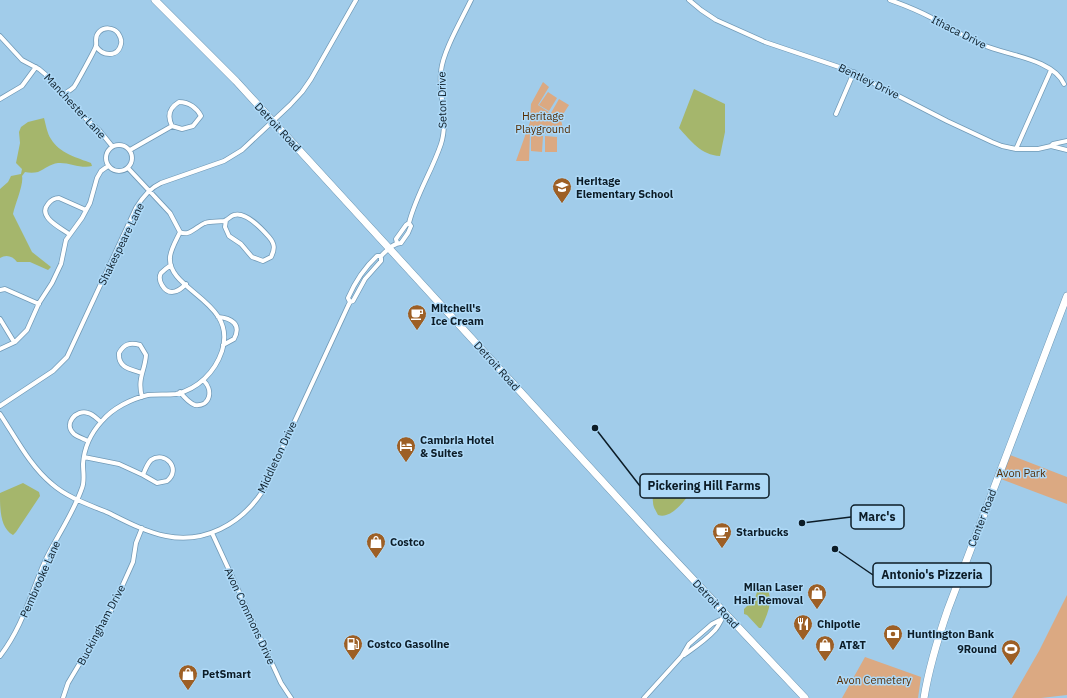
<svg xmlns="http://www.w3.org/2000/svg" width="1067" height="698" viewBox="0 0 1067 698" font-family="'IBM Plex Sans',sans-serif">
<rect width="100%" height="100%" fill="#a1ccea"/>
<path fill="#dba982" d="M543,82L549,87L538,105L561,120L563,128L562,134L530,133L529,161H516L530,122L531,104Z
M548,92L557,98L549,111L539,105Z
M559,99L569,105L560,119L551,113Z
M531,135L543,136L542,152L531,151Z
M545,136L557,137V152H545Z
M1010,455L1067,477V504L1001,479Z
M1067,595V695L1041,698H1012L1039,651Z
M865,657L921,677L918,698H842Z"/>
<path fill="#a5b66c" d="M694,89L725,104V132L720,156C701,155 691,141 679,128Z
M44,118C46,125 47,133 51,139C59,153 78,158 91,163L92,166C81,169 69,162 58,163C50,164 45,169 38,172C34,173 29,173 25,172L22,176C24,184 15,204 13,214L32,252L51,267L48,270L30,262H17C13,256 6,254 0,258V189L8,182L11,176L21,174L22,169L16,163L20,143L19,132L21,127L28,122Z
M671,478C681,480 688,484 690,494C682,503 671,519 658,515C656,511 653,507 653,502C651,492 661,480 671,478Z
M23,483L39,492L40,496L16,532L13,535C0,528 0,509 0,493Z
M763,587L769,589C768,594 771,598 770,602C769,611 765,620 761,628H759L747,615L744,614V609L755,598L758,589Z"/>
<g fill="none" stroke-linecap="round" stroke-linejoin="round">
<g stroke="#719ab7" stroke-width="5.5">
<path id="street" d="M689,0L701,10L716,20L765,42L848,70L947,121L992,142L1002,146L1016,149H1038L1051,146L1053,144L1067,141
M890,0C904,5 919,11 932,18C949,27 966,38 983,45C1006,55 1053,59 1064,84
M0,36L22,60L39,69L45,74L84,117L99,130L112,146
M64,94C67,92 71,90 74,87C76,84 95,50 96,46C97,41 94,37 99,32C104,27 113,27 118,33C120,36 122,40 121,44C118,58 102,56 96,46
M0,99L22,86L36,67
M179,102C189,102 197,108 201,116L193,126L182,129L172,126C167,116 169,108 179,102Z
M836,114L854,72
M106 158a13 13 0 1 1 26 0a13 13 0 1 1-26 0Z
M1051,146L1067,150
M1016,149L1051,70
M130,150L172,126
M128,168L170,213L180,232
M409,223C416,195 432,171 441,144C449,119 438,95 441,71C443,51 462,19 471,0
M180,232C189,237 197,226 205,223C211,221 218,222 224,221C228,220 230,216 234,215C246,211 262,229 269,237C275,244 275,249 271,257L263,261L252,257L241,244L229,236L225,227L226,220
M69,234C61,228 37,217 48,204C51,200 54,198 59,198L86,210
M381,256C386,251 393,243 401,243L408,233L411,226L409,223L406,225L396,239L397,243
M171,265C168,267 164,270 161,273C157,280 164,292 172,292C178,292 182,288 186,284
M0,290L5,289L39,304
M218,317C231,318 242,324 234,339L223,345
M0,319L14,342
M0,349L15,342L27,330L39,303L52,283L61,264L66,240L82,218L90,203L97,178L101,171L108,166
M142,373C130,369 118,368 119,353C124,344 130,342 140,345L146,355C145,371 137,378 142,397
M180,392C184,397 189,403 195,405C210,407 214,390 203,380
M0,406L53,371L67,357L136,208C142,198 150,188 161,183L224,161L242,150L290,105L302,92L311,79L356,0
M0,414C16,438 30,466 52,484C68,498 90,505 109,513C127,522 146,532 166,536C204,544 241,524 262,492L348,306L350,302L348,298C355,282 364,268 377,256H381V261L365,279L353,301L350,302
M88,441C84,439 78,437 74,434C63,424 76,409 88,413C93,414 97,419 101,422
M84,457L119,464L143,475L157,483L167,481C182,469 165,450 151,460C147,464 145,470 143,475
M212,533L281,683L291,698
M684,655C694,648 706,640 715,630C719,626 721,619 725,614
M0,656C23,626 30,595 45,561C57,536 73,514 82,488C85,481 83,472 83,464C84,448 91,433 102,421C113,408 131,399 148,395C157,394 167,395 176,394C198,389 215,372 222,351C238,301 167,291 170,257C171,248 177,239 180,232
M63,698L68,683L111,611L133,562L136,543L142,528
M644,698L682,656L689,644L712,624L720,620"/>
</g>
<g stroke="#719ab7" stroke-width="8">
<path id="primary" d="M155,0L236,81L658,542L805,698
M924,698C929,667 938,638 948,609L1067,296"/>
</g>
<use href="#street" stroke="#fff" stroke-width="4"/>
<use href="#primary" stroke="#fff" stroke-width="7"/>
</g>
<defs>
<g id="school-pin" transform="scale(1)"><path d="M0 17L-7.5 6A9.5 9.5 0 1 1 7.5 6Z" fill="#9d5f25" stroke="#aed9f7"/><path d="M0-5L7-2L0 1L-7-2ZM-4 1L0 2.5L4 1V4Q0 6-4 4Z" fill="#fff"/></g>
<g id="cafe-pin" transform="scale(1)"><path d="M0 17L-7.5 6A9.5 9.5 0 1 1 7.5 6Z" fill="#9d5f25" stroke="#aed9f7"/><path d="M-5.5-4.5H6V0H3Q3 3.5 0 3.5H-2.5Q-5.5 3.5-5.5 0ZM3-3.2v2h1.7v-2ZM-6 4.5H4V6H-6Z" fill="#fff"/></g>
<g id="hotel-pin" transform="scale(1)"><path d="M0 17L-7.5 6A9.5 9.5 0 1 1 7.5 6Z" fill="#9d5f25" stroke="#aed9f7"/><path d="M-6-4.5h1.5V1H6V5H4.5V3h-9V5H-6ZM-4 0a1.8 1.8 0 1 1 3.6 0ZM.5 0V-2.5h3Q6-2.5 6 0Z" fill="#fff"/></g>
<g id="shop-pin" transform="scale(1)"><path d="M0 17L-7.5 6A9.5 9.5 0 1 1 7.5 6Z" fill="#9d5f25" stroke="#aed9f7"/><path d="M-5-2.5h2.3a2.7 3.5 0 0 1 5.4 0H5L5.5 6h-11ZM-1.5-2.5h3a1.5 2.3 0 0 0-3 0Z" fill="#fff"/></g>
<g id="restaurant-pin" transform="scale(1)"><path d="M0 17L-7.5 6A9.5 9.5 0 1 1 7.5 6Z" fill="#9d5f25" stroke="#aed9f7"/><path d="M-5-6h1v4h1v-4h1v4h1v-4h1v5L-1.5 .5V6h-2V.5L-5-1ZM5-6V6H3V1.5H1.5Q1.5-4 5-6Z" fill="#fff"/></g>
<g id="bank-pin" transform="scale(1)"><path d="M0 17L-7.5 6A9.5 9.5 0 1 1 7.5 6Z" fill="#9d5f25" stroke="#aed9f7"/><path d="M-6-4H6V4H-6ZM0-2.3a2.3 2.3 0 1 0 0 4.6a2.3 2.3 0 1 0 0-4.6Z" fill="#fff"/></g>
<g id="fuel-pin" transform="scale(1)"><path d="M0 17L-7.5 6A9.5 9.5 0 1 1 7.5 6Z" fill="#9d5f25" stroke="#aed9f7"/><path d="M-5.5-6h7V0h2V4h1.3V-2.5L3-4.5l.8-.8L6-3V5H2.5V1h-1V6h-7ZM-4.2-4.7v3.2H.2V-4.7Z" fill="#fff"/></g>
<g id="stadium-pin" transform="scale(1)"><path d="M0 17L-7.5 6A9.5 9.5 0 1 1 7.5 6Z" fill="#9d5f25" stroke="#aed9f7"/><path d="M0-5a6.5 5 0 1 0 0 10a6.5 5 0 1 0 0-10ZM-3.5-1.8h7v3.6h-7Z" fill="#fff"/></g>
</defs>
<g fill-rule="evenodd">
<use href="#school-pin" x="562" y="187"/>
<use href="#cafe-pin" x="417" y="314"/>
<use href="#hotel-pin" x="406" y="446"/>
<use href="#cafe-pin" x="722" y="532"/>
<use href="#shop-pin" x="376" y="542"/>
<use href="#shop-pin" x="817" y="593"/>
<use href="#restaurant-pin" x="803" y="624"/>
<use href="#bank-pin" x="893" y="634"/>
<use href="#fuel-pin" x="353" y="644"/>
<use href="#shop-pin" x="825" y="645"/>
<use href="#stadium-pin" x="1011" y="649"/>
<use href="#shop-pin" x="188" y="674"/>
</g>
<g text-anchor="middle" stroke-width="3" stroke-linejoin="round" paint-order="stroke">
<g font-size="11" fill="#0c1c27" stroke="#aed9f7">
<text transform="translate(959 32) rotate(27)" y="4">Ithaca Drive</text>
<text transform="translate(869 81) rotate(26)" y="4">Bentley Drive</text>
<text transform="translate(442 100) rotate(-91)" y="4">Seton Drive</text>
<text transform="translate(75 106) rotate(47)" y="4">Manchester Lane</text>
<text transform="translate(278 127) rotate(47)" y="4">Detroit Road</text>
<text transform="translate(121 244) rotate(-64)" y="4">Shakespeare Lane</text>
<text transform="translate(497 366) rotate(48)" y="4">Detroit Road</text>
<text transform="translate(277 457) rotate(-65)" y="4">Middleton Drive</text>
<text transform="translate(982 518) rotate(-69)" y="4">Center Road</text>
<text transform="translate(40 579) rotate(-66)" y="4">Pembrooke Lane</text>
<text transform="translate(716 604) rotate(47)" y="4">Detroit Road</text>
<text transform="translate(250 616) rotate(65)" y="4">Avon Commons Drive</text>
<text transform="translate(101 625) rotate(-62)" y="4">Buckingham Drive</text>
</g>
<g font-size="11" fill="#562e05" stroke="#aed9f7">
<text x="543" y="120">Heritage<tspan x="543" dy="13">Playground</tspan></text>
<text x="1021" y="477">Avon Park</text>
<text x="874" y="684">Avon Cemetery</text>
</g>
<g font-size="11" font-weight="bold" fill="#0c1c27" stroke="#aed9f7" text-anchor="start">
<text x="576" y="185">Heritage<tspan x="576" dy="13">Elementary School</tspan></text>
<text x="431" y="312">Mitchell's<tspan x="431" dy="13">Ice Cream</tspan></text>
<text x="420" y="444">Cambria Hotel<tspan x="420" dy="13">&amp; Suites</tspan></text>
<text x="736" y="536">Starbucks</text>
<text x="390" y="546">Costco</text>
<text x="803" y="591" text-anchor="end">Milan Laser<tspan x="803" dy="13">Hair Removal</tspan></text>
<text x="817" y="628">Chipotle</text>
<text x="907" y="638">Huntington Bank</text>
<text x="367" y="648">Costco Gasoline</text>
<text x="839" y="649">AT&amp;T</text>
<text x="997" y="653" text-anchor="end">9Round</text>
<text x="202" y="678">PetSmart</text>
</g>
</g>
<path fill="none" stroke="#0c1c27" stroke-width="1.5" d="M595 428L640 486M802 523L851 517M835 549L873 575"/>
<g fill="#0c1c27" stroke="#aed9f7" stroke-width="1.5">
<circle cx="595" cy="428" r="4"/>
<circle cx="802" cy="523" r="4"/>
<circle cx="835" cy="549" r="4"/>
</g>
<g fill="#aed9f7" stroke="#0c1c27" stroke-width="1.5">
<rect x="640" y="474" width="129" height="24" rx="4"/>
<rect x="851" y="505" width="53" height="24" rx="4"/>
<rect x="873" y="563" width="118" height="24" rx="4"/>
</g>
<g font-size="12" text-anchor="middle" font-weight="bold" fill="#0c1c27">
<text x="704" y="490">Pickering Hill Farms</text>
<text x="877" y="521">Marc's</text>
<text x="932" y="579">Antonio's Pizzeria</text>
</g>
</svg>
